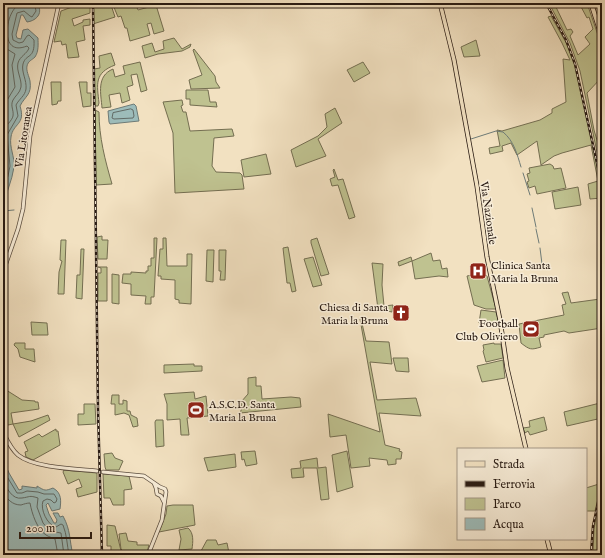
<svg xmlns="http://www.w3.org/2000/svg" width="605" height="558" viewBox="0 0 605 558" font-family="'IM FELL English',serif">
<rect width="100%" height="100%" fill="#f2e1c1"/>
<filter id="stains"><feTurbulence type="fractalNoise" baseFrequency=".005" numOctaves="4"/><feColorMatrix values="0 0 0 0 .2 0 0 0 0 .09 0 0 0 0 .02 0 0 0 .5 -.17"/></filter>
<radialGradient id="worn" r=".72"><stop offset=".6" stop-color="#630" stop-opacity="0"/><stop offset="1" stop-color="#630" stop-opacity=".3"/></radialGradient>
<path fill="#bfc290" stroke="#746e51" d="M83,3H90V13L72,19L74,26L83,22V20L90,19V25L83,26L85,40L76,42L79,57L68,58L66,44L62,45L61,41L54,42L61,11Z
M93,3H115L111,5L115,17L93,24Z
M119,3H135L138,10L156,5L164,31L154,34L151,23L147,24L150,35L130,41L127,28H125L121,16L118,17L113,5Z
M579,3H587L602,47V77L587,93L594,130L602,157V176L580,71L570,43L551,7L555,5L567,30L571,29L573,32L570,36L578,55L590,44L585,37L593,29L589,17L587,18Z
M551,16L568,46L576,68L597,165L602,198L590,199L588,184L598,181L591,145L562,153L554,156L541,165L537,141L517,155L511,143L502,146L503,151L490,154L489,148L500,146L497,130L502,131L540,120L552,113V109L566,102L563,59L570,60L562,43L548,17Z
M174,38L182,49L191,44L190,47L182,51L158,54L145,58L142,46L152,43L155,52L164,49L163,41Z
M476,40L480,56L464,57L461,47Z
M194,49L215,76L216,82L220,88L191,89L189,80L202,75L193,50Z
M111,53L115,65C94,73 97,84 99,103L98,106H95L94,69L100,68L99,56Z
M140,62L147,90L141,92L137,74L131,75L133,85L127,87L130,100L122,103L120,93L109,95L111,107L102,108C101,94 96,76 113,69L115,77L125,74L123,66Z
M363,62L370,73L354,82L347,70Z
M51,82H61V101H58L57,104L52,105Z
M79,82H87V93H91V106L83,107Z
M186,90H208L210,102H216L217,107L190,105V99H186Z
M182,100L183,105L181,106L183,112H186L190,131L232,129L234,136L214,138L212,166L216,172L240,173L242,175L244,189L175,193L173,133L163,102Z
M335,108L342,123L318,139L326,156L296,167L291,150L318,136L327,127L325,114Z
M95,110L99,112C99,137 105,160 112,184L96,185Z
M266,154L271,174L244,177L241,160Z
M550,164L553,166L554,169L561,168L566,188L537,194L535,186L529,188L527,182L529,181L527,174L530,173L529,168Z
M334,169L338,180L343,179L355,217L349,219L338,185L332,186L330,179L335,177L333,170Z
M578,187L581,205L555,209L552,192Z
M102,236V240H108L107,259H98L97,237Z
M154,238H157L154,297H151V304H145L146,296L131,295V284L122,283L123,274H131V272L146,273V271H148V266H151V258H154Z
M163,238H166L167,266H187V254H192L191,304L179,303V300L175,299V280L161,279V276H158L160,249H163Z
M317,238L329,274L321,276L311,243V240Z
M61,240H66L64,294H58L59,272L62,261L60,260Z
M288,247L296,291L292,292L290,283H287L283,248Z
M81,249H84L82,299L76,298L77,275H80Z
M207,250H214L213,282L206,281Z
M219,250H226L225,280H220L221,271H219Z
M431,253L433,261L440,260L442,269L447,268L448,277L439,276L415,279L412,261L399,266L398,262L411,257L412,261Z
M313,257L322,285L313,287L304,259Z
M372,263L383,264L382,285L384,306L393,305L392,312L378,309Z
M98,267H107V301H98V273H101V268Z
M484,273L487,276L496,309H486L474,305L467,276Z
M112,274L119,275V304L112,303Z
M568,292L571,303L600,299L602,309V328L569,333L564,331L544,335V337L539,338L541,347C531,350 530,350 521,343L519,324L564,315L562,305L566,304L562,293Z
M481,310L496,312L499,324L479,323Z
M360,319H361L366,341L389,342L392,364L370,362L377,400L416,398L421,416L379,413L385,445L400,449L399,451L402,452L401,459H396V464L388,465L387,460L369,458L370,466L351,468L346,435L330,437L328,414L380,432Z
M31,322L47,323L48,335H32Z
M15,343H25V349H34L35,362L20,357L18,349L14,345Z
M494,343V344H501L503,358L486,362L483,351L484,350L483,345Z
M393,358H408L409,372L396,371Z
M503,360L505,378L482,382L477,366Z
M194,364V366H202V371L164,373V365Z
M256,377V386H261L262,399L291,397L300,398L301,407L240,413L242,408L241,402L248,394V378Z
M3,388L22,400L35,401V402H38L39,409L11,413L13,424L31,421L48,415L50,420L19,437L13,424L3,426Z
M194,392L195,399L206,396L208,416L187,418L189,435H181L180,419L167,420V404L164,394Z
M112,395H119V404H123V400L127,401V411H130L131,415L137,418L138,426L133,427L129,415L124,413L115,415V404H111Z
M600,403L602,406V410L600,411L602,418L567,426L564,412Z
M84,404H95L96,424L78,425V414H84Z
M544,417L547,430L530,435L528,431L525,433L523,428L530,427L529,421Z
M156,420H163L164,446L156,447L155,422Z
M56,429V431H58L60,445L33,460L26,457L25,452L28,451L24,442L39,434L42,437Z
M255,451L257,464L246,466L244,459L242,460L241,452Z
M347,451L353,487L337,492L332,455Z
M112,453L115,458L123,461L119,470H106L105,467L104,454Z
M235,454L236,467L208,471L204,458Z
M317,458L318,468L326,467L329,499L321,500L317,468H303L304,477L292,478L291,469L301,468L300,461Z
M64,470L97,473V492L78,497L76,489L82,487L79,479L68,484L63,472Z
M602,471V482L595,511H586V488L599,484Z
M103,474L129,476L132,489L124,490V505H113L110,498H104Z
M173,505H193L195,525L159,532L166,514L167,506Z
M597,513L602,514V555H593L594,529Z
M107,525L115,526L122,555H111V546H107Z
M188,528C194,533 193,542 192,549L179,550L181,539L179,530Z
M126,533L128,541L137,542V545H149L147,552L131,555H128V553H125L121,549L119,534Z
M207,540H216L218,545L227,543L229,553L219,555H202L201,551Z"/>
<path fill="#9dbcba" stroke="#6e7b77" d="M3,3H42L39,7C42,15 35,21 27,22L23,15H21L16,35L17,38L21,39L23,30L28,29L38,38C38,44 39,51 35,57C32,60 28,61 27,66C26,71 29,76 30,81C32,95 25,96 20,106C26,125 13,123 11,137C9,147 15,157 14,167C12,181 6,193 3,206Z
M134,104L136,106L139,121L110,124L109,122L108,111Z
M3,459L9,473L19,490L22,489V486L37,488V486C45,491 45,491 53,488C62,493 61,501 60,509L52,511L48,503L46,505L49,514L54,523H56L57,520L53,513H58L60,517L63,516C71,531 69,539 73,555H3Z"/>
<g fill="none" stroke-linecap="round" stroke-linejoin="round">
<path stroke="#626b66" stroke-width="1" d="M3,44L7,49L15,54L12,65L15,87L6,102L5,107L7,115L3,120
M131,109L133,110L134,116L133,118L114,119L112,118L113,113Z
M3,131C5,126 12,121 13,116C14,110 10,106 13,100C15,96 20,93 21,87C22,79 16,71 18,63C20,56 27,54 29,48L27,46C0,57 5,17 16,7L22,6L29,7L31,3
M3,190L8,176L10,166L7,135L18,116L16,105C19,99 25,96 26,89C27,80 21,72 23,64C26,53 35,60 34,40L29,35L27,36L23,42L19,43L13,40L12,34L17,13L24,11L30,16L32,17L36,11L35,6L37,3
M3,470L17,493H22L27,491L38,492L44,494H54L57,499L56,502L54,503L51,500L47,499L43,501C40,509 47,525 56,527L61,524L63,525C67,535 67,545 69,555
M3,481C7,488 12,500 22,498C30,497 29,495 38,498L37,507L43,523L50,531L61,533L64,555
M3,492C7,499 12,505 21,505C24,504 27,503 30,503C32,514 37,529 46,535C49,537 53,538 55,539L58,555"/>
<path stroke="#6e7b77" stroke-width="1" d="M471,139L496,131L503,132C514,141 517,154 521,167
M523,173L530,195
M532,208L536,227
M3,211L14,210
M536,229L539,243
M540,248L542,264"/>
<g stroke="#5a4c3e" stroke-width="4.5">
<path id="minor" d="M3,272L18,229L23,209L30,136L59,3
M3,432C7,440 11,449 18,455C34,468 76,469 97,471
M103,472L144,476L160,487L165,489L166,492L162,520L148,555
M154,483L156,488L157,494L161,496L164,502"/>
</g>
<g stroke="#281a12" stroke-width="5">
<path id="major" d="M440,3L454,60L477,186L487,257L500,320L507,368L526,449
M547,539L551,555"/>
</g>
<g stroke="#281a12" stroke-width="5.5">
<path id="highway" d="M591,3L602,37
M596,3L602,22"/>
</g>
<use href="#minor" stroke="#f7ecd7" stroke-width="3"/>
<use href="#major" stroke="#f2e1c1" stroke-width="3.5"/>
<use href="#highway" stroke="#f2e1c1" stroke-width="4"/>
<g stroke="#281a12" stroke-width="2.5">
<path id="rail" d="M93,3L98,409L102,555
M546,3L566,40L575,64L599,172L602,195
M591,555L593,526L602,485"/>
</g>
<use href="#rail" stroke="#f7ecd7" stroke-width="1" stroke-dasharray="3" stroke-linecap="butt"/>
</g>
<defs>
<g id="hospital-square" transform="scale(0.9)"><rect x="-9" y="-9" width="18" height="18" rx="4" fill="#8f2418" stroke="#f7ecd7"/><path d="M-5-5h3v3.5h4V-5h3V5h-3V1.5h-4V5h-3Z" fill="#fff"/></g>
<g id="church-square" transform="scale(0.9)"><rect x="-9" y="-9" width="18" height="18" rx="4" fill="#8f2418" stroke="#f7ecd7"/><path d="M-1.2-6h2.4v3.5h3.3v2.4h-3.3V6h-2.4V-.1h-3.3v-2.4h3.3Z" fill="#fff"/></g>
<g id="stadium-square" transform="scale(0.9)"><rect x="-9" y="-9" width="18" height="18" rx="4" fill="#8f2418" stroke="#f7ecd7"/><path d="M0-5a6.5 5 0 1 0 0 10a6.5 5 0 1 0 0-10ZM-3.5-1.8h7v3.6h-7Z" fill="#fff"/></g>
</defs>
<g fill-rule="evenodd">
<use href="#hospital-square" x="478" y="271"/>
<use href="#church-square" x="401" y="313"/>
<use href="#stadium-square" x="531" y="329"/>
<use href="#stadium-square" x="196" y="410"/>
</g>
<g text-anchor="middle" stroke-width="3" stroke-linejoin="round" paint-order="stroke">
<g font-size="11" fill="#281a12" stroke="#f7ecd7">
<text transform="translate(23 137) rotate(-81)" y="4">Via Litoranea</text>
<text transform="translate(489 213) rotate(82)" y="4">Via Nazionale</text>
</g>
<g font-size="11" fill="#281a12" stroke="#f7ecd7" text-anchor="start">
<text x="491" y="269">Clinica Santa<tspan x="491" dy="13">Maria la Bruna</tspan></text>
<text x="388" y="311" text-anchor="end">Chiesa di Santa<tspan x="388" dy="13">Maria la Bruna</tspan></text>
<text x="518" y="327" text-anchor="end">Football<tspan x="518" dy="13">Club Oliviero</tspan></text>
<text x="209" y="408">A.S.C.D. Santa<tspan x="209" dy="13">Maria la Bruna</tspan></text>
</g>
</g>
<rect width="605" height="558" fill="none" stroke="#f2e1c1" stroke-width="16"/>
<rect x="4" y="4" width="597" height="550" fill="none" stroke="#281a12" stroke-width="2"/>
<rect x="8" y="8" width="589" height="542" fill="none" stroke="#281a12"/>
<rect x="457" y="448" width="130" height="92" fill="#f7ecd7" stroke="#a49888"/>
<rect x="465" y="461" width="20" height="6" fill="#f2e1c1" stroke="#a49888"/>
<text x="493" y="468" font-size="12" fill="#281a12">Strada</text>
<rect x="465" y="481" width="20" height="6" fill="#281a12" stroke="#a49888"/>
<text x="493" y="488" font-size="12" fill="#281a12">Ferrovia</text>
<rect x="465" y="498" width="20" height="12" fill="#bfc290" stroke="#a49888"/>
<text x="493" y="508" font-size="12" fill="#281a12">Parco</text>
<rect x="465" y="518" width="20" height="12" fill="#9dbcba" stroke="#a49888"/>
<text x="493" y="528" font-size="12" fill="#281a12">Acqua</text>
<path d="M20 532v6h71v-6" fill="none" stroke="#281a12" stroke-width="2"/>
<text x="26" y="532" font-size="12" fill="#281a12" stroke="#f7ecd7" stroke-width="3" paint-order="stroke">200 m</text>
<rect width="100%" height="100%" filter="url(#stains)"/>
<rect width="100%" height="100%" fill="url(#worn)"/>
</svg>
